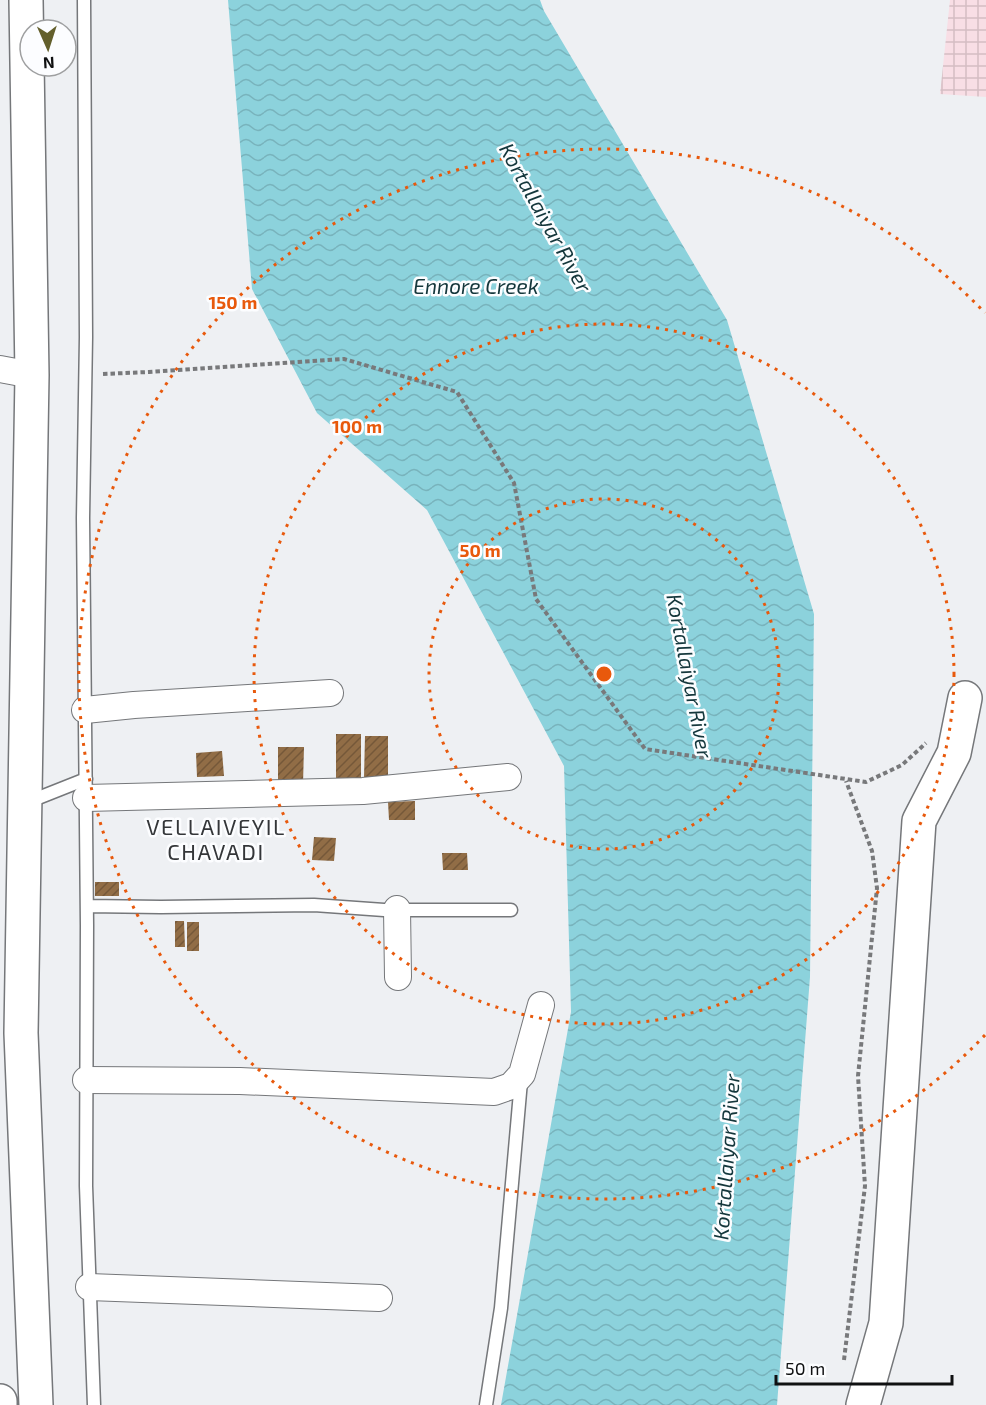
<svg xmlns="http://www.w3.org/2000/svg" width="986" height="1405" viewBox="0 0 986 1405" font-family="'Exo 2',sans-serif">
<defs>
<pattern id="industrial-grid" width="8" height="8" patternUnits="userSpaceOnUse" patternTransform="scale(1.5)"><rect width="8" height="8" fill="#f8dee5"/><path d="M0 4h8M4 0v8" fill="none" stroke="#d4bdc3"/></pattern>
<pattern id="water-waves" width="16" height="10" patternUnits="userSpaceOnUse" patternTransform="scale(1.5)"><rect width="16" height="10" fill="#8cd2dc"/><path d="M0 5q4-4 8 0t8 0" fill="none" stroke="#78b3bc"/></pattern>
<pattern id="building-hatch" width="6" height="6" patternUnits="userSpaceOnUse" patternTransform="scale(1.5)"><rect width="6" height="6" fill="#916d46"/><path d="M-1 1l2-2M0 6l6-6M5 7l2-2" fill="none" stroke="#755839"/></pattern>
</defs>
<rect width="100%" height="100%" fill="#eef0f3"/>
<path fill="url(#industrial-grid)" d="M950,0H986V97L940,94Z"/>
<path fill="url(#water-waves)" d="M228,0H540L544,11L727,320L814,614L810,977L777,1405H501L571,1012L564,766L427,510L317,413L252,289Z"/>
<path fill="url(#building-hatch)" d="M336,734H361V781L336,780Z
M365,736H388V779L364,778Z
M278,747H304L303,784L278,783Z
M222,751L224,776L197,777L196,753Z
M415,801V820H389L388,802Z
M314,837L336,838L334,861L312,860Z
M442,853H467L468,870H443Z
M95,882H119V896H95Z
M175,921H184L185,947H175Z
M187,922H199V951H187Z"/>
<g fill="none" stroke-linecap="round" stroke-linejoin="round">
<g stroke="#75777a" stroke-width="15">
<path id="lane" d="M84,0L86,337L83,518L87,925L86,1186L94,1405
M28,802L86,779
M87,906L161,907L314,905L384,910H511
M486,1405L501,1308L521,1081"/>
</g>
<g stroke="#75777a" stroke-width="28">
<path id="street" d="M0,369L32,375
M85,710L134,705L330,693
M86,798L363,791L508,777
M397,909L398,977
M86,1080L240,1081L494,1092L511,1086L522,1074L541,1005
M89,1287L379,1298"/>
</g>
<g stroke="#75777a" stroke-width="36">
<path id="secondary" d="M863,1405L886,1323L919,821L954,753L965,698"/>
</g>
<g stroke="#75777a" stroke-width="36">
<path id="primary" d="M26,0L32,375L21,1033L36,1405
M0,1401V1405"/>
</g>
<path stroke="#78797b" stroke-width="4" stroke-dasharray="4.5 3" stroke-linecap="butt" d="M103,374L149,372L344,359L457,392L514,483L536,599L645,749L866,782L902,765L926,743
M844,1360L865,1186L858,1076L877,888L872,851L846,781"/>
<use href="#lane" stroke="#fff" stroke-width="12"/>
<use href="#street" stroke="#fff" stroke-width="26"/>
<use href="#secondary" stroke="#fff" stroke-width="33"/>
<use href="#primary" stroke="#fff" stroke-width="33"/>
</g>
<g fill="none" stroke="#e8590c" stroke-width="3" stroke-dasharray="3 6">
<circle cx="604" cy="674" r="175"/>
<circle cx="604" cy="674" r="350"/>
<path d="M985 1035A525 525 0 1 1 985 313"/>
</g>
<g text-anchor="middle" stroke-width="5" stroke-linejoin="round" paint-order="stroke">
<g font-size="21" font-style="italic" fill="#14373c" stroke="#fcfdff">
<text transform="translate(545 218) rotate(61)" y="7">Kortallaiyar River</text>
<text x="476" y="294">Ennore Creek</text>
<text transform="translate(689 676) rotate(79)" y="7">Kortallaiyar River</text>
<text transform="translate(727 1157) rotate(-86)" y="7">Kortallaiyar River</text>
</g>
<g font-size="22" letter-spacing="1.5" fill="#343639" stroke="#fcfdff">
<text x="216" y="835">VELLAIVEYIL<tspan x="216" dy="25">CHAVADI</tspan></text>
</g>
</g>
<circle cx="604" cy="674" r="9" fill="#e8590c" stroke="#fcfdff" stroke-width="3"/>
<g font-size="18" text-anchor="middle" font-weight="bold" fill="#e8590c" stroke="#fcfdff" stroke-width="5" stroke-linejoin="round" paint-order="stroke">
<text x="233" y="309">150 m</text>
<text x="357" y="433">100 m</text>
<text x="480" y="557">50 m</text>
</g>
<g transform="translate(48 48) rotate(177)"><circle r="28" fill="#fcfdff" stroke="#9e9fa0" stroke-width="1.5"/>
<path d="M0-4.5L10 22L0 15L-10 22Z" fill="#635f2c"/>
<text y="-9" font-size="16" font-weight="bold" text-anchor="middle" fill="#101112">N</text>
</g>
<path d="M776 1375v9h176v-9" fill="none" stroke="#101112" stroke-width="3"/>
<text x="785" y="1375" font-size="18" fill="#101112" stroke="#fcfdff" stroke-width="4.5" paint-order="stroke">50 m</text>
</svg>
